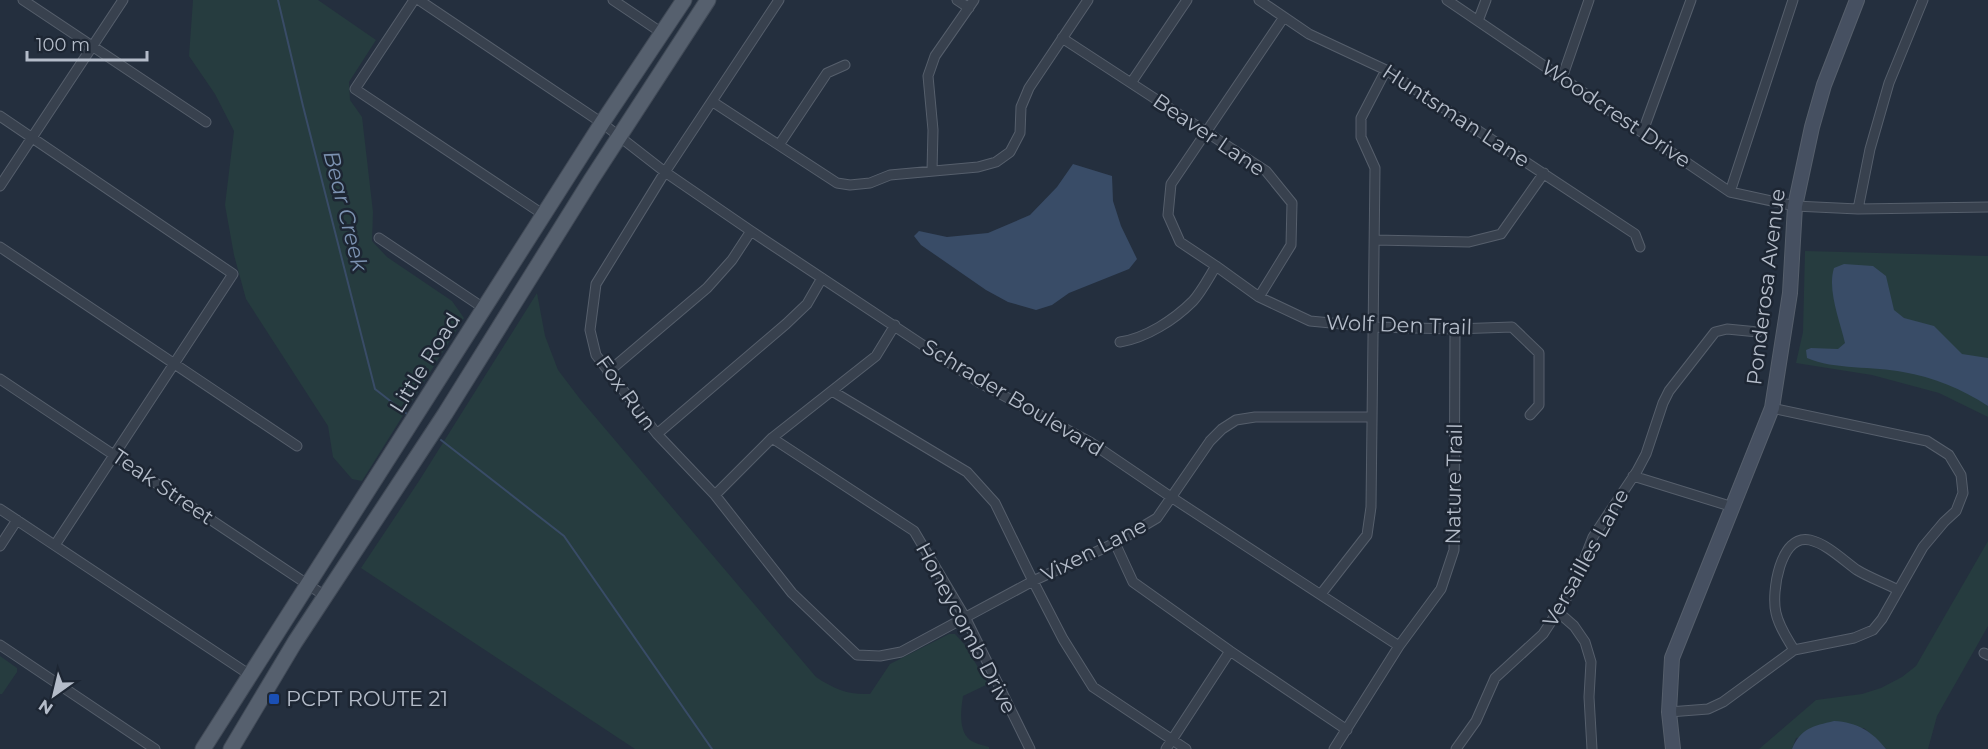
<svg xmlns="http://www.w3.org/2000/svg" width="1988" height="749" viewBox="0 0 1988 749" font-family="Montserrat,sans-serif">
<rect width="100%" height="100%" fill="#242f3e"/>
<path fill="#263c3f" d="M193,0H318L376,40L349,82L350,100L362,117L373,212L372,241L387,257L452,301L464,318L362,481L352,479L333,457L328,426L246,299L234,255L225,205L234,131L215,94L189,56Z
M1805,251L1988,256V417L1939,393L1872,375L1796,363L1803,332Z
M537,293L545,336L558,370L580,399L816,677C834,689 848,695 870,694L890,664L949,634H955L964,644L988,684L963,696C961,709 958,731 970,740C974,743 982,745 989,747V749H635L361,568L419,481Z
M1988,541V626L1937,716L1928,749H1886L1864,728L1796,738L1792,749H1759L1816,700L1862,694L1881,688L1902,677L1916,666Z
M0,656L17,668V672L2,694H0Z"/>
<path fill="#394c67" d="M1073,164L1112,176L1113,201L1121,226L1137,259L1129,269L1069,293L1052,305L1036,310L1008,302L986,290L921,245L914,236L919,231L947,237L988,233L1030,215L1057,187Z
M1844,264L1873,266L1886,276L1894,310L1904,318L1934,326L1962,354L1988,358V406C1962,389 1933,377 1903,372C1874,366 1834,370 1807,358L1806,350L1811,348L1838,349L1845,343C1840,321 1827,290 1834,268Z
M1834,721C1857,722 1873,732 1886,749H1792C1801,728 1813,726 1834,721Z"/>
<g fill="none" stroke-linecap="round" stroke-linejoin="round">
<path stroke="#394c67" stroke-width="2" d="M278,0L303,106L375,389L407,414
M441,440L564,536L712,749"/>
<g stroke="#565f6c" stroke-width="11">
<path id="street" d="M23,0L206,122
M414,0L355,89L544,215
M419,0L602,123L665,172L751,231L980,383L1090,442L1171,497L1399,646
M613,0L662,33
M779,0L665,172L596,284L590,330L596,355L657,434L715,495L792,593L857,655L880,656L901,652L1033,581L1115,543L1157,518L1210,441L1222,429L1236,420L1255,417H1372
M957,0L969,8
M1259,0L1309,34L1386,70L1635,234L1640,247
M1447,0L1730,192L1795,206L1858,209L1988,207
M1284,17L1171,184L1168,215L1180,242L1216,266L1259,297L1310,321L1373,327L1455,329L1512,327L1539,353V405L1530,415
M1478,21L1486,0
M1062,38L1266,171L1292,203L1291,245L1259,297
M1562,78L1589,0
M1131,83L1187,0
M713,102L837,183L850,185L870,183L890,175L978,167L996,162L1010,152L1020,133L1021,107L1029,88L1088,0
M0,116L233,274L55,545
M1643,131L1691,0
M779,145L827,73L845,65
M932,171L933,130L928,76L935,56L974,0
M0,186L123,0
M1730,192L1793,0
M1858,209L1870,149L1889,83L1923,0
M379,238L485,309
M1375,240L1469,242L1501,234L1544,173
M0,247L297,446
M1120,342C1146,338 1174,320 1193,301C1202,291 1209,277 1216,266
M608,372L707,288L732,260L751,231
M0,379L325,596
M832,391L967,472L995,503L1033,581L1063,639L1093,687L1186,749
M657,434L786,324L807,304L822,278
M772,438L914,531L965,617L1030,749
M1633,476L1733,507
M715,495L772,438L876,356L895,325
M0,509L250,675
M1115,543L1133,582L1230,651L1347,730
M0,546L17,520
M1321,594L1367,535L1371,507L1375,168L1361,137V118L1386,70
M1558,612L1574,626L1585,642L1591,662L1589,697L1592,749
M0,645L155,749
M1794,650C1787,638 1779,627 1776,613C1771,593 1780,533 1810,540C1827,544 1843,560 1857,570C1870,578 1885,583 1898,590
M1984,653L1988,655
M1669,712L1708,709L1723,702L1794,650L1854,638L1873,630L1882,619L1923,547L1944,522L1956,511L1963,493L1961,475L1949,455L1927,441L1772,408
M1166,749L1230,651
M1334,749L1399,646L1441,589L1454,550L1455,329
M1456,749L1476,721L1495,678L1543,634L1573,588L1593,537L1637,471L1646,454L1663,403L1669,391L1715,332L1727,329L1758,332"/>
</g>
<g stroke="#565f6c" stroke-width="16">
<path id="secondary" d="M1673,749L1669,712L1672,658L1772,408L1790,293L1795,206L1812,127L1824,85L1857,0"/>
</g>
<g stroke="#414a57" stroke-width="17">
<path id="primary" d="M203,749L602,123L684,0
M231,749L295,642L445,414L591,180L708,0"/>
</g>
<use href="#street" stroke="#38414e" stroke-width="9"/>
<use href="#secondary" stroke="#465061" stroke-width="14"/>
<use href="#primary" stroke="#56606e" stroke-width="15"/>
</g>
<rect fill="#1a4fb4" stroke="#1d2633" stroke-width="2" x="268" y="693" width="12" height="12" rx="3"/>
<g text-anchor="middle" stroke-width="5" stroke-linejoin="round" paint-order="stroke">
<g font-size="21" fill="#b4bcc9" stroke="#1d2633">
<text transform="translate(1616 114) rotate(34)" y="7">Woodcrest Drive</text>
<text transform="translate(1456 116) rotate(33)" y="7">Huntsman Lane</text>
<text transform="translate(1209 135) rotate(34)" y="7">Beaver Lane</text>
<text transform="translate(1766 287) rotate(-83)" y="7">Ponderosa Avenue</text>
<text transform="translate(1399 325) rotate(2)" y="7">Wolf Den Trail</text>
<text transform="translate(425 363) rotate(-58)" y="7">Little Road</text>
<text transform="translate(626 393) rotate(54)" y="7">Fox Run</text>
<text transform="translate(1013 398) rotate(31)" y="7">Schrader Boulevard</text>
<text transform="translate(1454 484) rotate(-89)" y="7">Nature Trail</text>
<text transform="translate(163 487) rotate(34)" y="7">Teak Street</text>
<text transform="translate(1094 550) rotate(-27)" y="7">Vixen Lane</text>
<text transform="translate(1586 558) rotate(-61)" y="7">Versailles Lane</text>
<text transform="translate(966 628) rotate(62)" y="7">Honeycomb Drive</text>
</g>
<g font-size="21" fill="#b4bcc9" stroke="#1d2633" text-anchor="start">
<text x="286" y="706">PCPT ROUTE 21</text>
</g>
<g font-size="22" font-style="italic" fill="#7c92b1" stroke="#1d2633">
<text transform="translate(346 211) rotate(76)" y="8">Bear Creek</text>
</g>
</g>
<g transform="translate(54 695) rotate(214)" stroke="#1d2633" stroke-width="4.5" paint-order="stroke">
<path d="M0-4.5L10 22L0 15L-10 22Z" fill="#b4bcc9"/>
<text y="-9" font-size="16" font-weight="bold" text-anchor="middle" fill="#b4bcc9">N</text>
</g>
<path d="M27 51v9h120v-9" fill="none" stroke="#b4bcc9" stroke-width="3"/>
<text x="36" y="51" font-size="18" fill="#b4bcc9" stroke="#1d2633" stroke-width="4.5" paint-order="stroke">100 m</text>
</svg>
